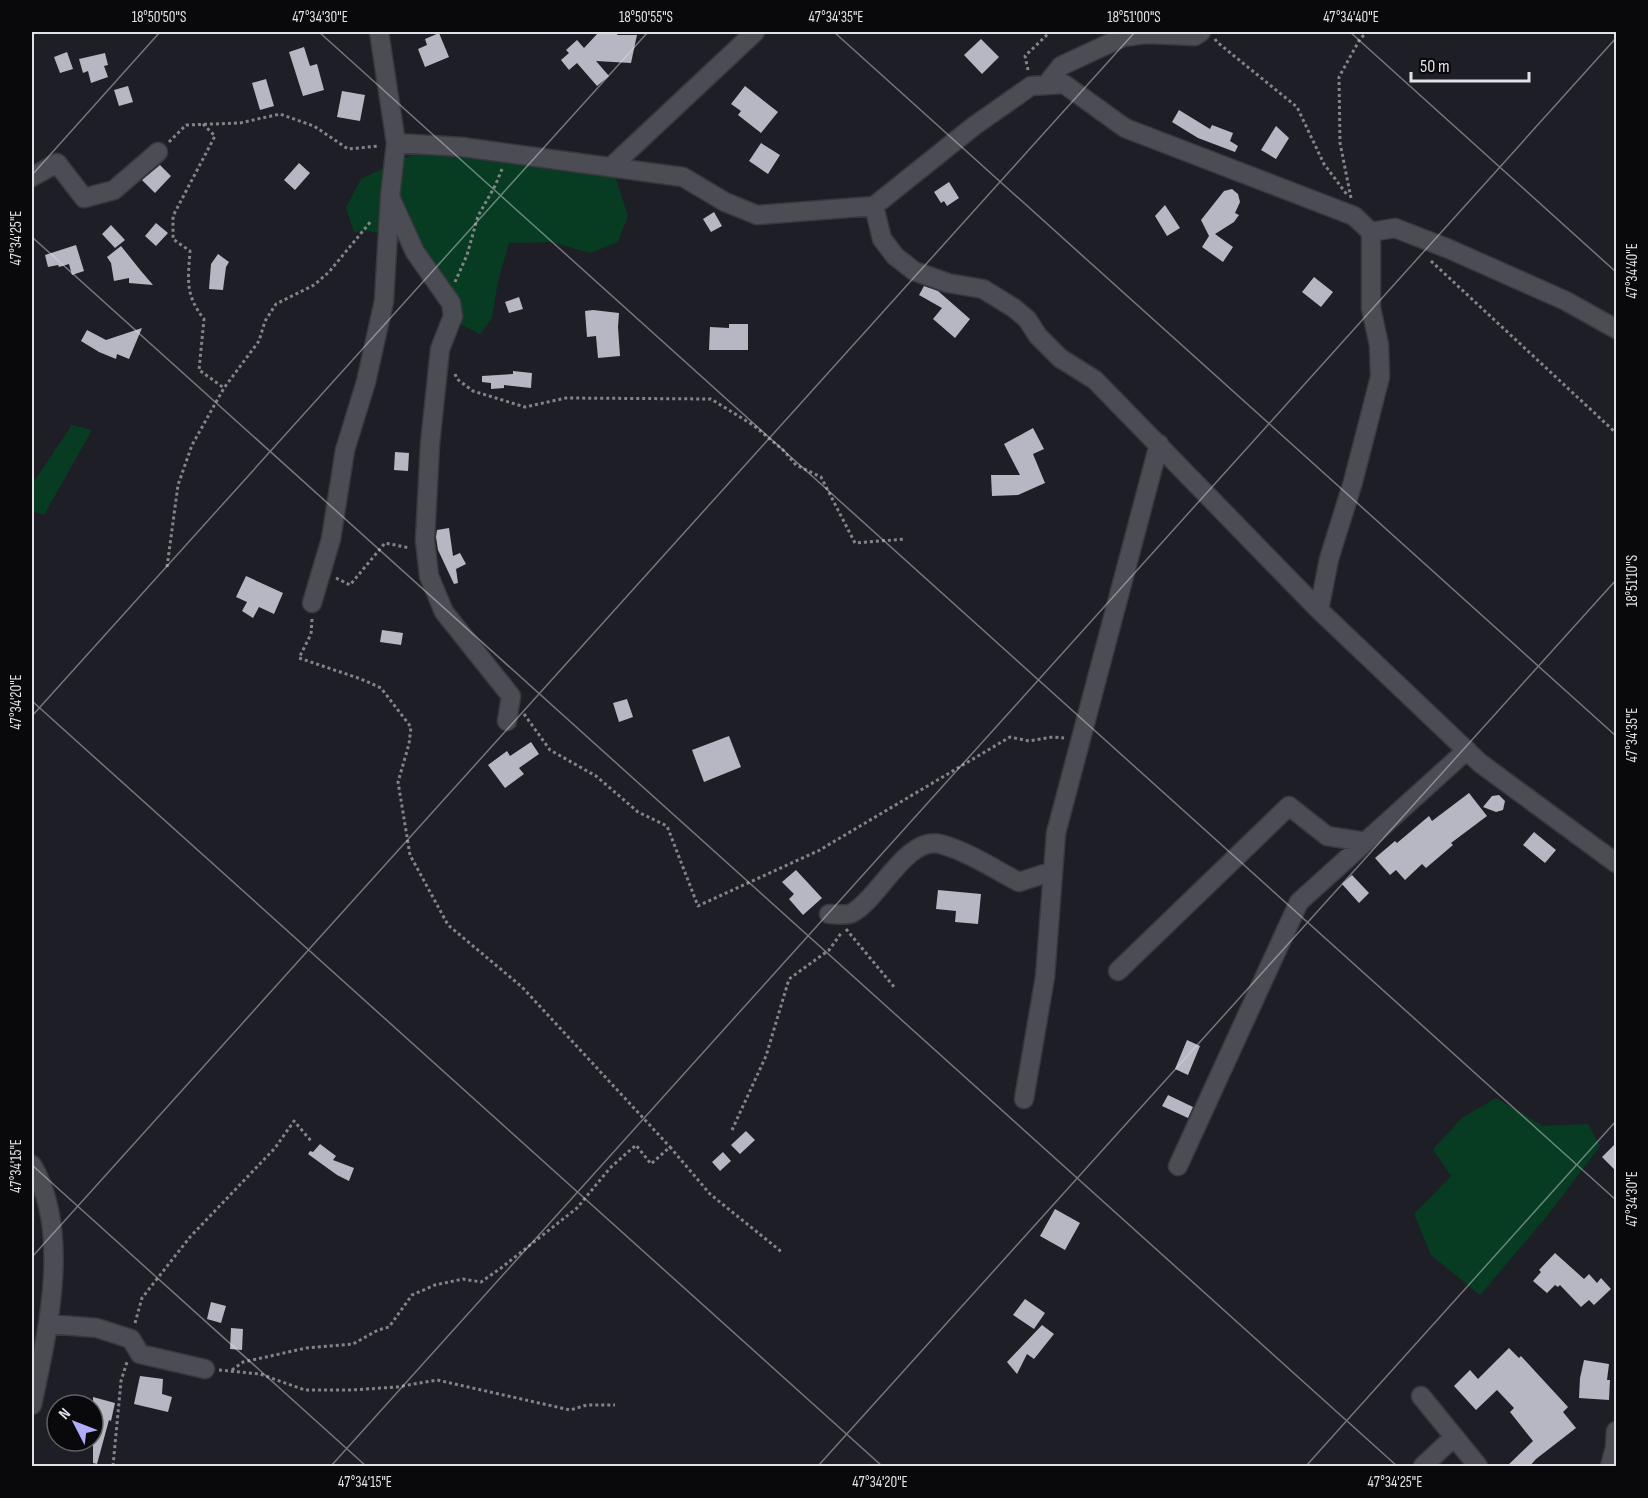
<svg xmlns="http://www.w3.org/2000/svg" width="1648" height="1498" viewBox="0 0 1648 1498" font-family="'Sofia Sans Condensed',sans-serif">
<rect width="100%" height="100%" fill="#1e1f26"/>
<path fill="#073c23" d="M416,153L484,157L615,176L628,216L618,242L590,253L552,242L509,243L498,281L492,318L480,334L458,323L448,282L423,246L370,231L354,232L346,208L361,179Z
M72,425L92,430L44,515L32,511V483H33Z
M1496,1098L1543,1126L1588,1124L1600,1146L1547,1216L1480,1295L1431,1255L1414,1214L1451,1176L1433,1149L1462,1118Z"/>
<path fill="#b6b7c2" d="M599,32H614L618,35H637L631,63L596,61L609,76L597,86L577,63L569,70L561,60L569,53L566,50L577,40L584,48Z
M439,33L449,57L425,67L418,49L427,45L425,39Z
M981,39L999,57L982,74L964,55Z
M304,47L310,66L317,64L324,90L303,96L289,52Z
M67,52L73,69L60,73L54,57Z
M105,53L108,65L104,66L108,77L91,83L88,71L83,73L79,59Z
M266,79L274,106L260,110L252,83Z
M128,86L133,102L119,106L114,90Z
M745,86L778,112L761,133L738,115L741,111L731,104Z
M342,91L365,95L360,121L337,117Z
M1179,110L1210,129L1212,125L1233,133L1230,141L1238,146L1235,152L1198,138L1172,122Z
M1276,126L1289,138L1276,159L1261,150Z
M761,143L780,155L768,174L749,161Z
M299,163L310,173L295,190L284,180Z
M160,165L171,176L155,193L142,180Z
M949,182L959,198L947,206L944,201L941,203L934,192Z
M1232,189L1238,194L1240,202L1235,213L1239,215L1234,222L1215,234L1233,247L1223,262L1202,247L1209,236L1201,220L1224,191Z
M1165,205L1180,228L1167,236L1155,216Z
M714,212L722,226L711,232L703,219Z
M156,223L168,233L156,246L145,236Z
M111,225L125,240L115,248L102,234Z
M76,245L84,271L72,275L69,264L59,267L58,265L48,267L45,255Z
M121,246L141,271L153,285L129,283V278L114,281L111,263L107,257Z
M218,254L229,262L226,267L223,290L209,289L211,264Z
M1314,277L1333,292L1321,307L1302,292Z
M924,286L938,291L970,319L955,338L933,319L942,308L919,295Z
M519,297L523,309L509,313L505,302Z
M593,310L619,313L618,327L620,356L598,358L596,336L587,337L585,311Z
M729,324H748V350H709L710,327L729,328Z
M142,328L129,359L117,354L116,359L99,352L81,341L87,330L106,340Z
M513,371L532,373L531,388L504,385V388L491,389V383L482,382V376L513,374Z
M1033,428L1044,449L1033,454L1045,483L1018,495L992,496L991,475H1020L1004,444Z
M395,452L409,453L408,471L394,470Z
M449,528L453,556L460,553L466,564L456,569L458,583L454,584L438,550L436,537L437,530Z
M246,576L283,593L274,614L259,607L253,618L242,611L247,602L236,597Z
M382,630L403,633L401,645L380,642Z
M627,699L633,717L619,722L613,703Z
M729,736L741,767L704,782L692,750Z
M531,742L539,754L519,768L524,774L505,788L488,765L507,751L510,756Z
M1469,793L1487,816L1451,843L1453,845L1426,868L1422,864L1405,880L1396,870L1390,875L1375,858L1395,841L1397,843L1429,816L1432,821Z
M1499,795L1505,801L1503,810L1496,812L1483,807L1492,796Z
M1534,832L1556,850L1545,863L1523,845Z
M796,870L822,898L803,915L789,899L794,894L782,882Z
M1352,875L1369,893L1359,903L1342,884Z
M938,890L981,894L978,924L955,922L956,911L936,909Z
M1187,1040L1200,1046L1188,1075L1175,1069Z
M1168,1095L1193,1107L1188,1118L1162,1106Z
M746,1131L755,1140L740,1154L731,1145Z
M1617,1142V1172L1602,1157Z
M320,1144L336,1156L333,1160L354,1168L349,1181L337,1175L308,1154L310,1151L313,1152Z
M723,1152L731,1161L720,1171L712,1162Z
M1055,1209L1080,1223L1065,1250L1040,1236Z
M1555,1253L1584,1279L1589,1274L1597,1283L1601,1278L1611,1289L1594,1305L1589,1300L1581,1307L1560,1285L1558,1287L1555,1285L1547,1293L1533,1281L1541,1272L1539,1270Z
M1025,1299L1045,1313L1034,1329L1013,1315Z
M211,1302L226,1306L221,1323L207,1319Z
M1042,1325L1054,1334L1034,1359L1027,1354L1017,1374L1007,1362Z
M231,1328L243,1329L242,1350L230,1349Z
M1509,1348L1519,1358L1521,1356L1568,1407L1563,1412L1576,1428L1536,1459L1529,1467H1506L1533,1441L1510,1412L1514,1408L1497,1390L1476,1410L1454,1386L1470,1370L1478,1379Z
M1584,1360L1609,1364L1607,1380H1610L1609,1400L1579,1398L1580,1378Z
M140,1376L163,1379L162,1394L172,1397L168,1412L134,1404Z
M93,1397L115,1403L111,1421L109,1420L97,1464L93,1463Z"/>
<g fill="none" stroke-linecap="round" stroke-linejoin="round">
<g stroke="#38393f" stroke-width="21">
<path id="minor" d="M379,32L396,143L462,147L683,177L725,202L757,215L874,206L974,126L1031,86L1064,84L1125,128L1354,216L1371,232V308L1379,345L1380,377L1353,482L1329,559L1319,610L1480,763L1616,863
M1046,85L1061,66L1123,37L1146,34L1195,36L1201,32
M611,167L755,32
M32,177L57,163L84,198L114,190L158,152
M390,197L415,252L451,303L453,316L440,349L430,444L425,540L429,576L444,612L511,696L507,721
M874,206L882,239L895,256L914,271L948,283L983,289L1014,308L1027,319L1038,336L1060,358L1095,380L1319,610
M1371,232L1395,228L1449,249L1566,301L1616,329
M312,603L331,539L345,450L366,382L384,301L390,197L396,143
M829,914C836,914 846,916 852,913C879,899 906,836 940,844C967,851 994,869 1019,882L1053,871
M1118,971L1289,806L1327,836L1366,842
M1024,1099L1045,977L1056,833L1159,444
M32,1165C72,1232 47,1334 32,1405
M1178,1166L1299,902L1467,750
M49,1324L97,1328L131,1339L140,1354L205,1369
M1421,1396L1478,1466
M1423,1466L1454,1437
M1610,1466L1615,1448L1616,1431"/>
</g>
<path stroke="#83848a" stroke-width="3" stroke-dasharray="3 3" stroke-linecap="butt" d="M1215,39L1217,42L1297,107L1324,164L1348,196
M1028,70L1025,56L1050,32
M203,124L215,136L173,216V239L190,251C188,280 185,295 204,319L199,370L224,388
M169,142L186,125L240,123L280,114L314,126L348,149L379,146
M1351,198L1340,143L1339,77L1360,39L1367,32
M1431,261L1616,433
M455,282L467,255L478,216L495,186L502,169
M455,374L457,379L473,391L525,407L566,398L711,399L753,425L783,450L796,465L821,477L855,543L905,539
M167,567L178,485L192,445L224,388L259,341L265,321L276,304L314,285L329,272L372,220
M336,578L350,585L385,543L410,548
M312,619L311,634L299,658L361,679L381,688L411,727L409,744L398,782L410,855L448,925L522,987L670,1147
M524,714L550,750L596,776L638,812L667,826L698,906L818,851L1010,737L1029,741L1053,737L1064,738
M846,929L895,988
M732,1130L766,1056L789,979L829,950L842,932
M135,1323L142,1298L190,1237L275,1148L294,1121L312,1142
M219,1370L260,1374L305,1390H352L397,1387L437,1380L570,1410L587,1405H615
M232,1370L243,1362L266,1357L306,1348L353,1344L378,1330L389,1327L412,1295L435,1285L463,1279L481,1282L501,1268L577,1208L610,1168L636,1145L651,1164L670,1147L710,1194L783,1253
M113,1466L121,1381L127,1362"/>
<use href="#minor" stroke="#4c4c55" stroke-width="18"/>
</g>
<path fill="none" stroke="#e1e1e7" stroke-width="1.5" stroke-opacity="0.45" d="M319,32L1616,1200M834,32L1616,736M1350,32L1616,272M32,175L160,32M32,237L1397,1466M32,701L882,1466M32,716L648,32M32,1165L366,1466M32,1257L1135,32M331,1466L1616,38M818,1466L1616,580M1306,1466L1616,1121"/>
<rect width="1648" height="1498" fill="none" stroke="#09090c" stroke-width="66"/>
<g transform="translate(75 1423) rotate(312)"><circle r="28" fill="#09090c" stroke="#5f5f64" stroke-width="1.5"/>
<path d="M0-4.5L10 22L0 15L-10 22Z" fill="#b0aefa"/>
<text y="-9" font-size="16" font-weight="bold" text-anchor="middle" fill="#e1e1e7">N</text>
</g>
<path d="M1411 72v9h118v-9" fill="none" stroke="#e1e1e7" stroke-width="3"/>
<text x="1420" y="72" font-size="18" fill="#e1e1e7" stroke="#09090c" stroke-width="4.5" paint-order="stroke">50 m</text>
<rect x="33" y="33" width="1582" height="1432" fill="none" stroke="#e1e1e7" stroke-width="2"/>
<g font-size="15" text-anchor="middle" fill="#e1e1e7">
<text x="159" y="22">18°50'50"S</text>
<text x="320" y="22">47°34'30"E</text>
<text x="646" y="22">18°50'55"S</text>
<text x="836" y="22">47°34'35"E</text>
<text x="1134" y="22">18°51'00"S</text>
<text x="1351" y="22">47°34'40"E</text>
<text transform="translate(16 238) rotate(-90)" y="5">47°34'25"E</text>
<text transform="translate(1632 271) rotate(-90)" y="5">47°34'40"E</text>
<text transform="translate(1632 581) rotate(-90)" y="5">18°51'10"S</text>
<text transform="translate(16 702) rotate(-90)" y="5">47°34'20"E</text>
<text transform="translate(1632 735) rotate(-90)" y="5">47°34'35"E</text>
<text transform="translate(16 1166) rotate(-90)" y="5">47°34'15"E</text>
<text transform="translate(1632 1199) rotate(-90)" y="5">47°34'30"E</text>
<text x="365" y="1487">47°34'15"E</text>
<text x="880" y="1487">47°34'20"E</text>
<text x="1395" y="1487">47°34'25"E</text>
</g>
</svg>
